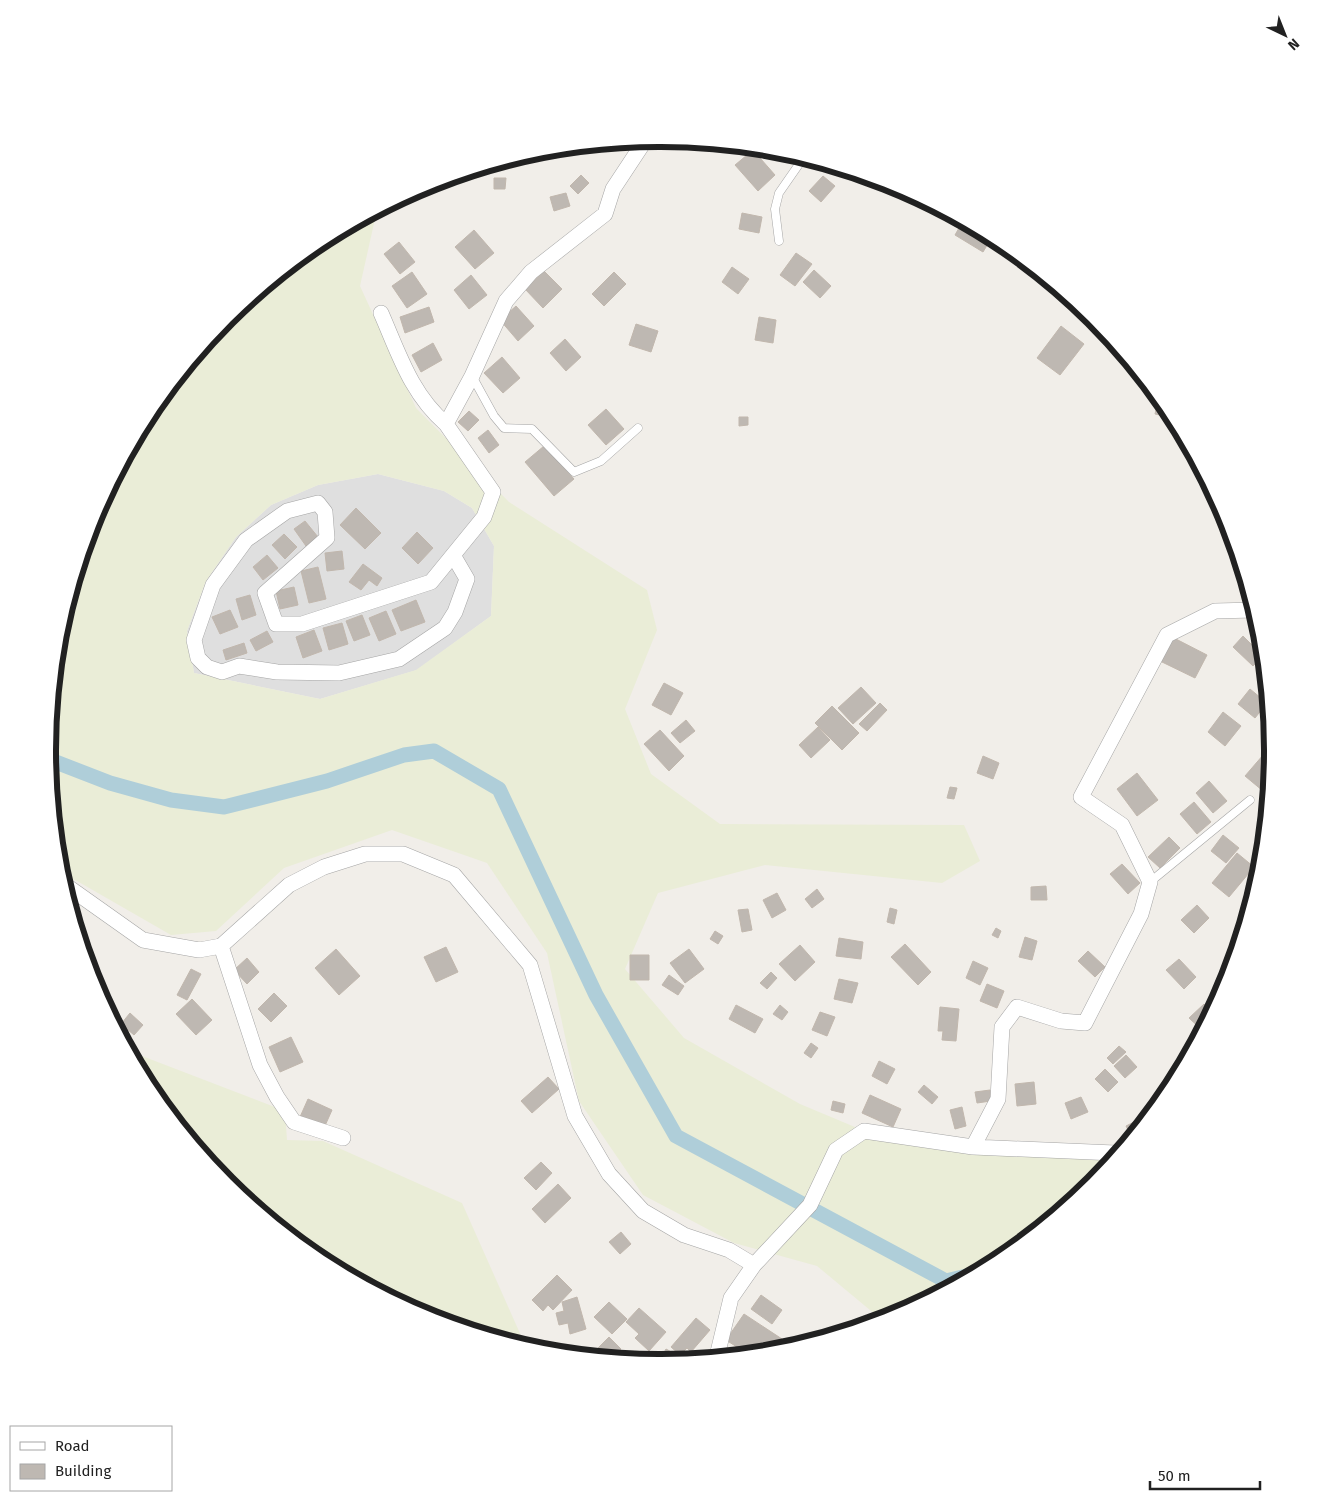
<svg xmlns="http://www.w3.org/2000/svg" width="1320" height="1501" viewBox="0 0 1320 1501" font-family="'Fira Sans',sans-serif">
<rect width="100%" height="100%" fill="#f1eee9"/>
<path fill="#dfdfdf" d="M378,474L444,491L472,508L494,546L491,616L417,670L320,699L194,673L187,631L206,581L236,537L271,505L318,485Z"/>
<path fill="#eaedd7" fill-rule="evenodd" d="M377,210L360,286L416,408L509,502L647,590L657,630L625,709L651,774L720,824L964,825L980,861L942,883L765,865L658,893L625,969L684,1038L800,1104L874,1135L1107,1155L1124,1146L1093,1184L1000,1260L894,1316L882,1320L817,1266L734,1243L643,1195L579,1101L547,953L487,863L392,830L284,868L216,931L171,935L77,881L61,875L48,750L59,631L94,516L151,410L227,317L320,241ZM378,474L444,491L472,508L494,546L491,616L416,670L320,699L194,673L187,631L206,581L236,537L271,505L318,485Z
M129,1051L285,1111L287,1140L323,1141L462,1203L526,1347L425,1316L319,1260L227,1183L151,1091Z"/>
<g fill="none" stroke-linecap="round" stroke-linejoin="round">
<path stroke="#afced9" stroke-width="15" d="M48,759L110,783L171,800L224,807L327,781L404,755L434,751L499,789L596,995L676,1136L946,1281L971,1275"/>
</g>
<path fill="#beb8b2" stroke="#c1b7ad" d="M753,150L775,175L758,191L735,165Z
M581,175L589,183L578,194L570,186Z
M823,176L835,186L821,202L809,191Z
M494,178H506L505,189H494Z
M566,193L570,206L554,211L550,197Z
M742,213L762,217L759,233L739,229Z
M963,221L992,237L983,252L955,235Z
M474,230L494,253L475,269L455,247Z
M399,242L415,262L400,274L384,254Z
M796,253L812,264L795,286L780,275Z
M732,267L749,279L738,294L722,282Z
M814,270L831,286L820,298L803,282Z
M544,271L562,289L543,308L525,289Z
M412,272L427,294L407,308L392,286Z
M614,272L626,284L604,306L592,294Z
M471,275L487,295L469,309L454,290Z
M516,306L534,326L518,341L500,320Z
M429,307L434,322L405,333L400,317Z
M759,317L776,320L773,343L755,340Z
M636,324L658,331L651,352L629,345Z
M1061,326L1084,344L1060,375L1037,358Z
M565,339L581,357L566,371L550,353Z
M433,343L442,360L421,372L412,355Z
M502,357L520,378L503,393L484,373Z
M1159,397L1169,410L1174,418L1155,414Z
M606,409L624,429L606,445L588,425Z
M469,411L479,420L468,431L458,422Z
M739,417H748V425L739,426Z
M488,430L499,445L489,453L478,438Z
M544,446L574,479L554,496L525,462Z
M356,508L381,533L365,549L340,525Z
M305,521L318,537L306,546L294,529Z
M417,532L433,548L418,564L402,548Z
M284,534L297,547L285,559L272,545Z
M342,551L344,569L327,571L325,553Z
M267,555L278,568L263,580L253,567Z
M363,564L382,578L377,586L369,580L361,590L349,582Z
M318,567L326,599L309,603L301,571Z
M294,587L298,605L280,609L276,591Z
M250,595L256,615L242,620L236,599Z
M416,600L425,622L401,631L392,610Z
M230,610L238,627L220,634L212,617Z
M386,611L396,634L379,641L369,618Z
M362,615L370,635L354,641L346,621Z
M342,623L348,644L329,650L323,628Z
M314,630L322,651L303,658L296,637Z
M267,631L273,642L256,651L250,640Z
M1243,636L1263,656L1253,666L1233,647Z
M1172,637L1207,655L1195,678L1160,661Z
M244,643L247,653L226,660L223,650Z
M664,683L683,693L671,715L652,705Z
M861,687L876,703L853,724L838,708Z
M1250,689L1267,703L1255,718L1238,704Z
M880,703L887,710L867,731L859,724Z
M832,706L859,733L842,750L815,723Z
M1223,712L1241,726L1225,746L1208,732Z
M686,720L695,731L680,743L671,733Z
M818,727L830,740L811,758L799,745Z
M660,730L684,756L669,771L644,744Z
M1270,747L1272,751L1269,785L1263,791L1245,776Z
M983,756L999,763L993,779L977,773Z
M1137,773L1158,800L1137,816L1117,789Z
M1209,781L1227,801L1213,813L1196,793Z
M950,787L957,788L954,799L947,798Z
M1194,802L1211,822L1197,834L1180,814Z
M1223,835L1239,848L1226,863L1211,851Z
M1169,837L1180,848L1160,868L1148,857Z
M1237,853L1254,867L1229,897L1212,883Z
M1122,864L1140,883L1128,894L1110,874Z
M1046,886L1047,900H1031V887Z
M817,889L824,899L812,908L805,899Z
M777,893L786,910L772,918L763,900Z
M1197,905L1209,918L1194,933L1181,920Z
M890,908L897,910L894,924L887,922Z
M748,909L752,930L742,932L738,910Z
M996,928L1001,931L998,938L992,935Z
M715,931L723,936L718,944L710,939Z
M1025,937L1037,941L1032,960L1019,957Z
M839,938L863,942L861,959L836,956Z
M905,944L931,972L918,985L891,957Z
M800,945L815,962L795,981L779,964Z
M446,947L458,972L436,982L424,957Z
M336,949L360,976L339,995L315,968Z
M689,949L704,969L685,983L670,963Z
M1088,951L1105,967L1095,977L1078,961Z
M630,955H649V980H630Z
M247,958L259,972L247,984L234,970Z
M1179,959L1196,977L1184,989L1166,970Z
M973,961L988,968L980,985L966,978Z
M191,969L201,974L187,1000L177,995Z
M771,972L777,978L767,989L760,983Z
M669,975L684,986L678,995L662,985Z
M839,979L858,983L852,1003L834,999Z
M987,984L1004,991L997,1008L980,1001Z
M274,993L287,1006L271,1022L258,1009Z
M192,999L212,1020L196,1035L176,1014Z
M1204,1004L1212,1012L1202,1030L1189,1018Z
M736,1005L763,1019L755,1033L729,1019Z
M780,1005L788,1012L782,1020L773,1014Z
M940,1007L959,1009L956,1041L942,1040L943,1031H938Z
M820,1012L835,1017L827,1036L812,1030Z
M130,1013L143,1025L134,1035L121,1024Z
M291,1037L303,1062L280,1072L269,1047Z
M811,1043L818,1048L811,1058L804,1053Z
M1119,1046L1126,1052L1113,1064L1107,1058Z
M1126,1055L1137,1067L1125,1078L1114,1066Z
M879,1061L895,1069L887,1084L872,1076Z
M1105,1069L1118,1082L1108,1092L1095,1079Z
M548,1077L559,1089L532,1113L521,1101Z
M1034,1082L1036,1104L1017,1106L1015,1084Z
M924,1085L938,1097L932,1104L918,1092Z
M990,1090L991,1101L977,1103L975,1092Z
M870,1095L901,1109L893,1127L862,1113Z
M1081,1097L1088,1112L1071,1119L1065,1103Z
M308,1099L332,1110L324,1128L300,1117Z
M833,1101L845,1104L843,1113L831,1110Z
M962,1107L966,1126L955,1129L950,1110Z
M1140,1119L1143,1123L1136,1131L1130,1134L1126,1126Z
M541,1162L552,1173L536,1190L524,1178Z
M1111,1162L1102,1173L1101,1163Z
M558,1184L571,1198L545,1223L532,1209Z
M621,1232L631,1244L620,1254L609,1242Z
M557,1275L572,1290L553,1310L548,1305L543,1311L532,1300Z
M761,1295L782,1310L772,1324L751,1309Z
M577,1297L586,1329L570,1334L568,1323L559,1325L556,1313L564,1311L562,1302Z
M609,1302L627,1319L612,1334L594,1317Z
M639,1308L666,1332L649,1351L635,1338L639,1334L626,1322Z
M744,1314L782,1339L774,1352L748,1354L726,1340Z
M696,1318L710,1330L691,1352L687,1348L680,1355L671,1347Z
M609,1337L621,1349L616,1354L620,1358L619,1359L600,1357L595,1351Z
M666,1349L686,1360L658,1363Z"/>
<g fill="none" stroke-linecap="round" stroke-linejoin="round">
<g stroke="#a5a5a5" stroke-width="9">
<path id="lane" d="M779,241L775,209L779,193L804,157
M472,376L494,416L504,428L532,429L574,472L601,461L638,428
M1150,882L1250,800"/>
</g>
<g stroke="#a5a5a5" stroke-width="16">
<path id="street" d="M381,313C399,354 411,394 446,424
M453,555L467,579L455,612L445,628L399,659L339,673L277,672L239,666L222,672L207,667L198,658L194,640L213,585L246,540L287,511L318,503L325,512L327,538L265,593L276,624H302L431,582L484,517L493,492L446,424L472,376L506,301L531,272L605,214L613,189L646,139
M64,884L143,940L199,950L221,946L289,885L324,867L365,854H403L454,875L530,965L575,1116L609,1174L643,1211L684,1235L729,1250L754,1265
M221,946L260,1065L277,1097L294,1122L343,1138
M973,1147L1115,1153L1119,1152
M719,1357L718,1352L731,1298L754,1265L810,1205L836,1150L864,1131L973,1147L998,1099L1002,1027L1017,1007L1061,1021L1085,1023L1141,914L1150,882L1122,825L1081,797L1167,635L1215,611L1254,610"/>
</g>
<use href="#lane" stroke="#fff" stroke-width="8"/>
<use href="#street" stroke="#fff" stroke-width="15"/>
</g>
<path d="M0 0H1320V1501H0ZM659 147H661A603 603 0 0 1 1264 750V751A603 603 0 0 1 661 1354H659A603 603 0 0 1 56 751V750A603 603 0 0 1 659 147Z" fill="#fff" fill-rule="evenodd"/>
<path fill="none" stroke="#212121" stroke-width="6" d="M659 147H661A603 603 0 0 1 1264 750V751A603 603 0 0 1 661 1354H659A603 603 0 0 1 56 751V750A603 603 0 0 1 659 147Z"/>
<rect x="10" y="1426" width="162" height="65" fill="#ffffff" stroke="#a6a6a6"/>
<rect x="20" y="1442" width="25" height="8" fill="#ffffff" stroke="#a6a6a6"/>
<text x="55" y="1451" font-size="15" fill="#212121">Road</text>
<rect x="20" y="1464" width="25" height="15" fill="#beb8b2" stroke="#a6a6a6"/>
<text x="55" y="1476" font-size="15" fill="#212121">Building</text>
<g transform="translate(1285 35) rotate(137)" stroke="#ffffff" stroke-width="4" paint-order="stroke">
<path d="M0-4L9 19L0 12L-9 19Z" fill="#212121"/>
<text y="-8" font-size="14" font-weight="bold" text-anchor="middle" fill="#212121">N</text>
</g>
<path d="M1150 1481v8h110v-8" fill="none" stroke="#212121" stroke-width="2.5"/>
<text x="1158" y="1481" font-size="15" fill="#212121" stroke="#ffffff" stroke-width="4" paint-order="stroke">50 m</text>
</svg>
